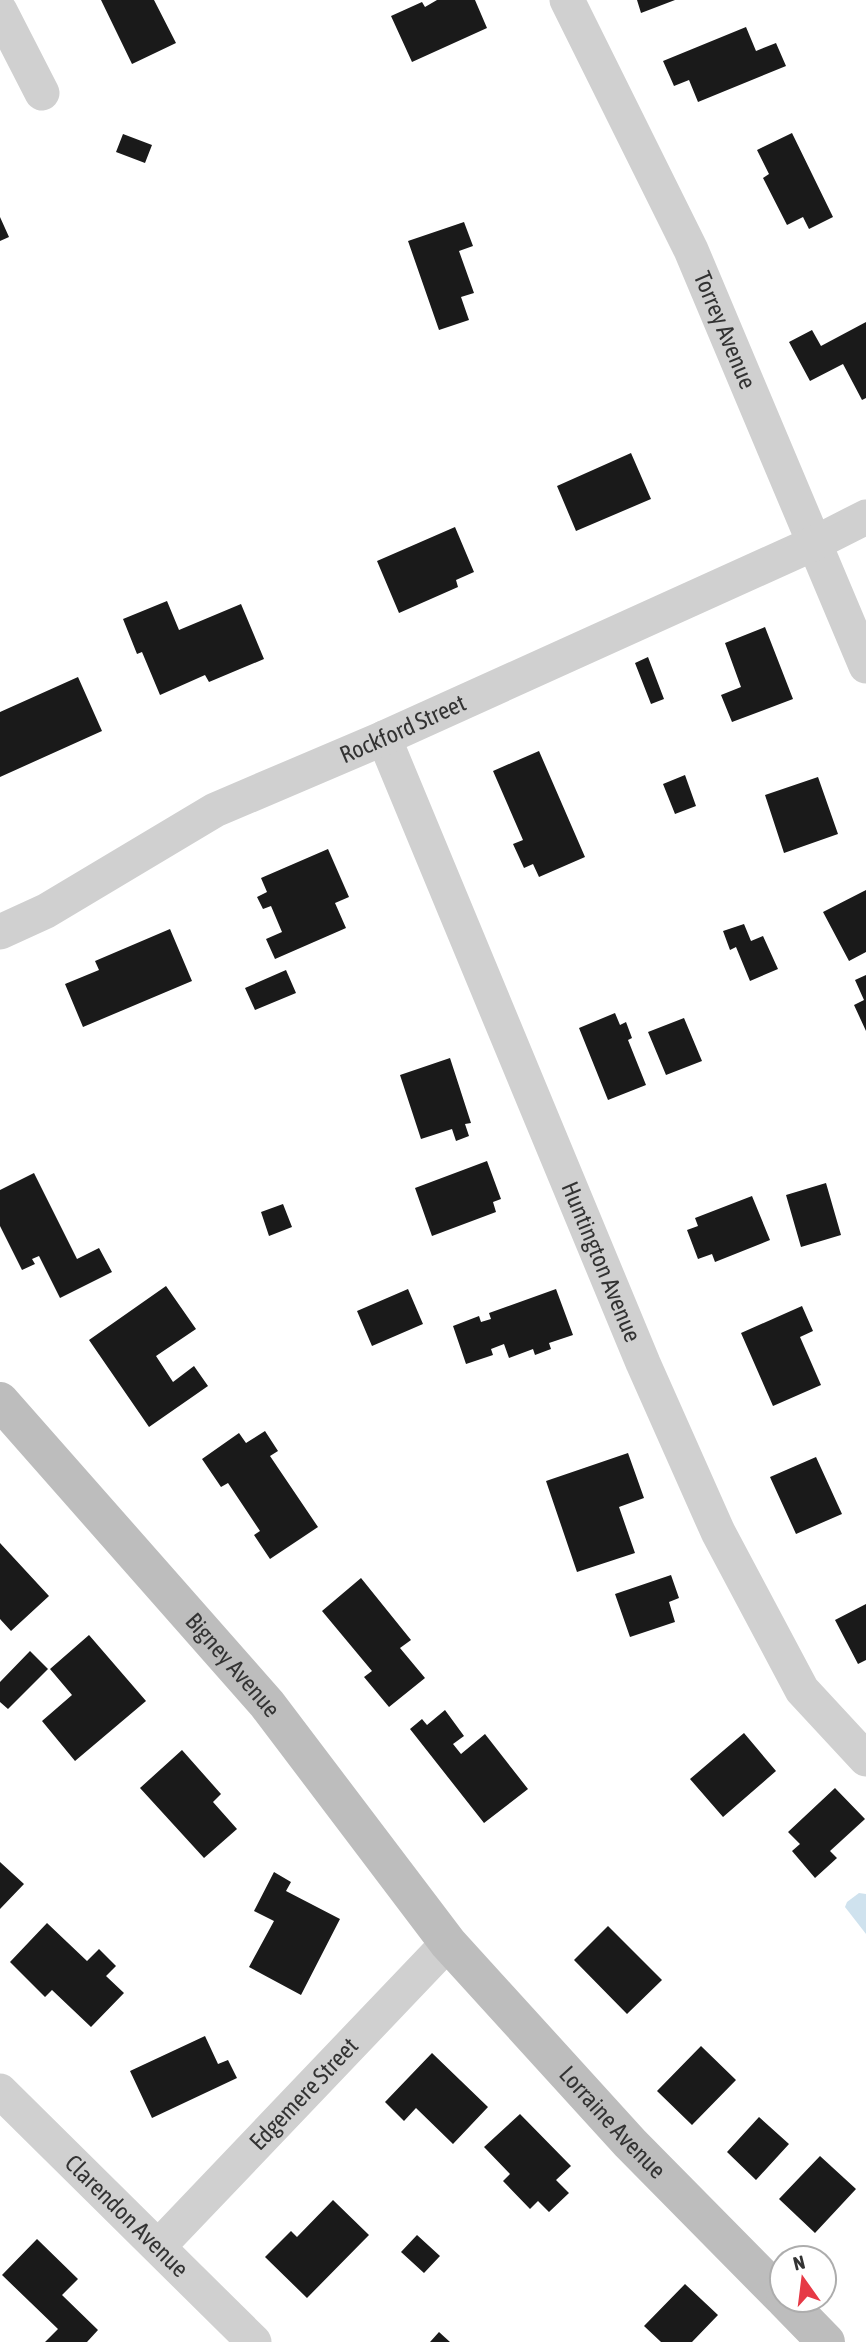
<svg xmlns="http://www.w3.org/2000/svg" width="866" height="2342" viewBox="0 0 866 2342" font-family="'Asap Condensed',sans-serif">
<rect width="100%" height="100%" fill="#fff"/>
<path fill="#cfe2ee" d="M859,1893L866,1894V1934L845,1907L847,1902Z"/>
<path fill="#1a1a1a" d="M101,0H154L176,43L132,64Z
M437,0H475L487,28L412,62L391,16L422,2L425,7Z
M637,0H675L641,13Z
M746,27L756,51L776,43L786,66L698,102L689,80L674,86L663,61Z
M792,133L833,217L809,229L803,217L787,225L763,178L769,174L757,150Z
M123,134L152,145L145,163L116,152Z
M0,217L9,237L0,241Z
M464,222L473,246L459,251L474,293L461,297L469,320L439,330L408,241Z
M866,322V398L862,400L843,364L810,381L789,342L812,330L821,346Z
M631,453L651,499L576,531L557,486Z
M455,527L474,572L456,580L458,587L399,613L377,561Z
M167,601L179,630L241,604L264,659L209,682L205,675L160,695L142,652L137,654L123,619Z
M765,627L793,699L732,722L721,695L741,687L725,643Z
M648,657L664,699L651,704L635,663Z
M78,677L102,731L0,777V712Z
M539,751L585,857L539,877L533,864L524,868L513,844L523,840L493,771Z
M685,775L696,806L675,814L663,784Z
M818,777L838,834L784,853L765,795Z
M328,849L349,897L335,903L346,928L275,959L266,939L282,932L271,906L263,909L257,897L267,892L261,878Z
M866,890V952L849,961L823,912Z
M744,924L751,941L763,936L778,969L750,981L736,947L730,950L723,931Z
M170,929L192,981L83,1027L65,984L99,970L95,961Z
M286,970L296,993L255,1010L245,988Z
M866,975V1031L854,1005L864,1000L855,980Z
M615,1013L620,1025L626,1022L632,1038L628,1040L646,1085L608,1100L579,1028Z
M684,1018L702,1061L666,1075L648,1032Z
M450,1058L471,1123L465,1124L469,1136L456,1141L452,1129L421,1139L400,1075Z
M487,1161L501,1199L493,1202L496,1212L432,1236L415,1188Z
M34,1173L77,1259L99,1248L112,1272L60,1298L39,1256L32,1259L35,1264L22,1270L0,1226V1190Z
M826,1183L841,1235L801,1247L786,1195Z
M752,1196L770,1240L715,1262L712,1254L698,1259L687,1230L698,1226L695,1218Z
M283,1204L292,1227L269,1236L261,1212Z
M166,1286L196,1329L156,1356L173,1382L194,1366L208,1386L149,1427L89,1340Z
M408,1289L423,1324L372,1346L357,1311Z
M556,1289L573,1335L549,1343L551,1349L535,1355L533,1349L509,1358L504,1344L491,1349L493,1355L466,1364L453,1326L479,1316L481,1322L491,1319L489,1313Z
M802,1306L813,1331L800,1337L821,1385L773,1406L741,1333Z
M265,1431L278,1451L270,1456L318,1527L270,1559L254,1535L260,1531L228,1483L221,1487L202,1459L239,1433L246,1443Z
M628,1453L644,1498L619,1507L635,1553L577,1572L546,1481Z
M816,1457L842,1514L796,1534L770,1477Z
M0,1543L49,1596L11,1631L0,1619Z
M671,1575L679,1598L669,1602L675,1622L630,1637L615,1594Z
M361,1578L411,1640L400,1648L425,1678L389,1707L364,1677L372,1671L322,1611Z
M866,1604V1660L858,1664L835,1620Z
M89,1635L146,1701L75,1761L42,1721L72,1695L50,1669Z
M30,1651L48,1669L8,1709L0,1702V1682Z
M445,1710L464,1736L453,1744L461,1754L485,1734L528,1789L484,1823L410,1729L422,1719L427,1725Z
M744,1733L776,1771L723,1817L690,1779Z
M182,1750L221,1794L213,1802L237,1829L204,1858L140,1788Z
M835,1788L865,1819L830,1851L837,1858L815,1878L792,1851L800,1844L788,1832Z
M0,1862L24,1884L0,1909Z
M274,1872L291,1882L286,1891L340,1919L301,1995L249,1967L274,1921L254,1911Z
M47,1923L87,1961L99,1949L116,1966L106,1976L124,1993L91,2027L52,1990L45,1997L10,1962Z
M608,1926L662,1980L627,2014L574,1960Z
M205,2036L218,2064L228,2060L237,2078L152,2118L130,2071Z
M701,2046L736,2080L692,2125L657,2091Z
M432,2053L488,2107L453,2144L416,2108L404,2121L385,2102Z
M520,2114L571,2166L556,2180L569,2193L549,2212L538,2201L530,2209L503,2181L510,2174L484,2147Z
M759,2117L789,2144L756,2180L727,2152Z
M820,2156L856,2189L815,2233L779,2199Z
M333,2200L369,2235L307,2298L265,2257L291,2231L297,2237Z
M417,2235L440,2256L424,2273L401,2252Z
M37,2239L78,2279L62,2295L98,2330L87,2342H45L58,2329L2,2275Z
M685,2284L718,2315L692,2342H661L644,2326Z
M439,2332L450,2342H430Z"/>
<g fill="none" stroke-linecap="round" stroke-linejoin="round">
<g stroke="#d0d0d0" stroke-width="35">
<path id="s1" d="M567,0L691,250L866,666"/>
<path d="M0,11L42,93"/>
<path id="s2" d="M384,738L643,1363L718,1532L802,1690L866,1759"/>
<path id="s3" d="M0,932L46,911L215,810L384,738L815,543L866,517"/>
<path id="s4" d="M0,2091L254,2342"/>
<path id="s5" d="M159,2246L448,1943"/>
</g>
<g stroke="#bdbdbd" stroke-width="38">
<path id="s6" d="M0,1401L267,1704L448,1943L630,2143L782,2297"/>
<path d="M785,2300L826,2342"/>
</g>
</g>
<g text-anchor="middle" stroke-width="7" stroke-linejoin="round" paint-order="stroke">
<g font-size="24" fill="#333" stroke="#fff">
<text dy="8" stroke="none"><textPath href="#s1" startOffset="366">Torrey Avenue</textPath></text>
<text dy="8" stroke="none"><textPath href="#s3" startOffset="452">Rockford Street</textPath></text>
<text dy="8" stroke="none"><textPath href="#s2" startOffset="567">Huntington Avenue</textPath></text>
<text dy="8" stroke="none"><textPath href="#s6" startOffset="352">Bigney Avenue</textPath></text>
<text dy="8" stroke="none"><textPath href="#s5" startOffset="210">Edgemere Street</textPath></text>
<text dy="8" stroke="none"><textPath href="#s6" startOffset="947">Lorraine Avenue</textPath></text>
<text dy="8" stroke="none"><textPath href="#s4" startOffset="178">Clarendon Avenue</textPath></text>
</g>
</g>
<g transform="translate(803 2279) rotate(346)"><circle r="33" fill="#ffffff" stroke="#adadad" stroke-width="2"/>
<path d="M0-5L12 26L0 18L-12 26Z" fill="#e63946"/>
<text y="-10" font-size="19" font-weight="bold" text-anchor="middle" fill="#333333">N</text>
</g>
</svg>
